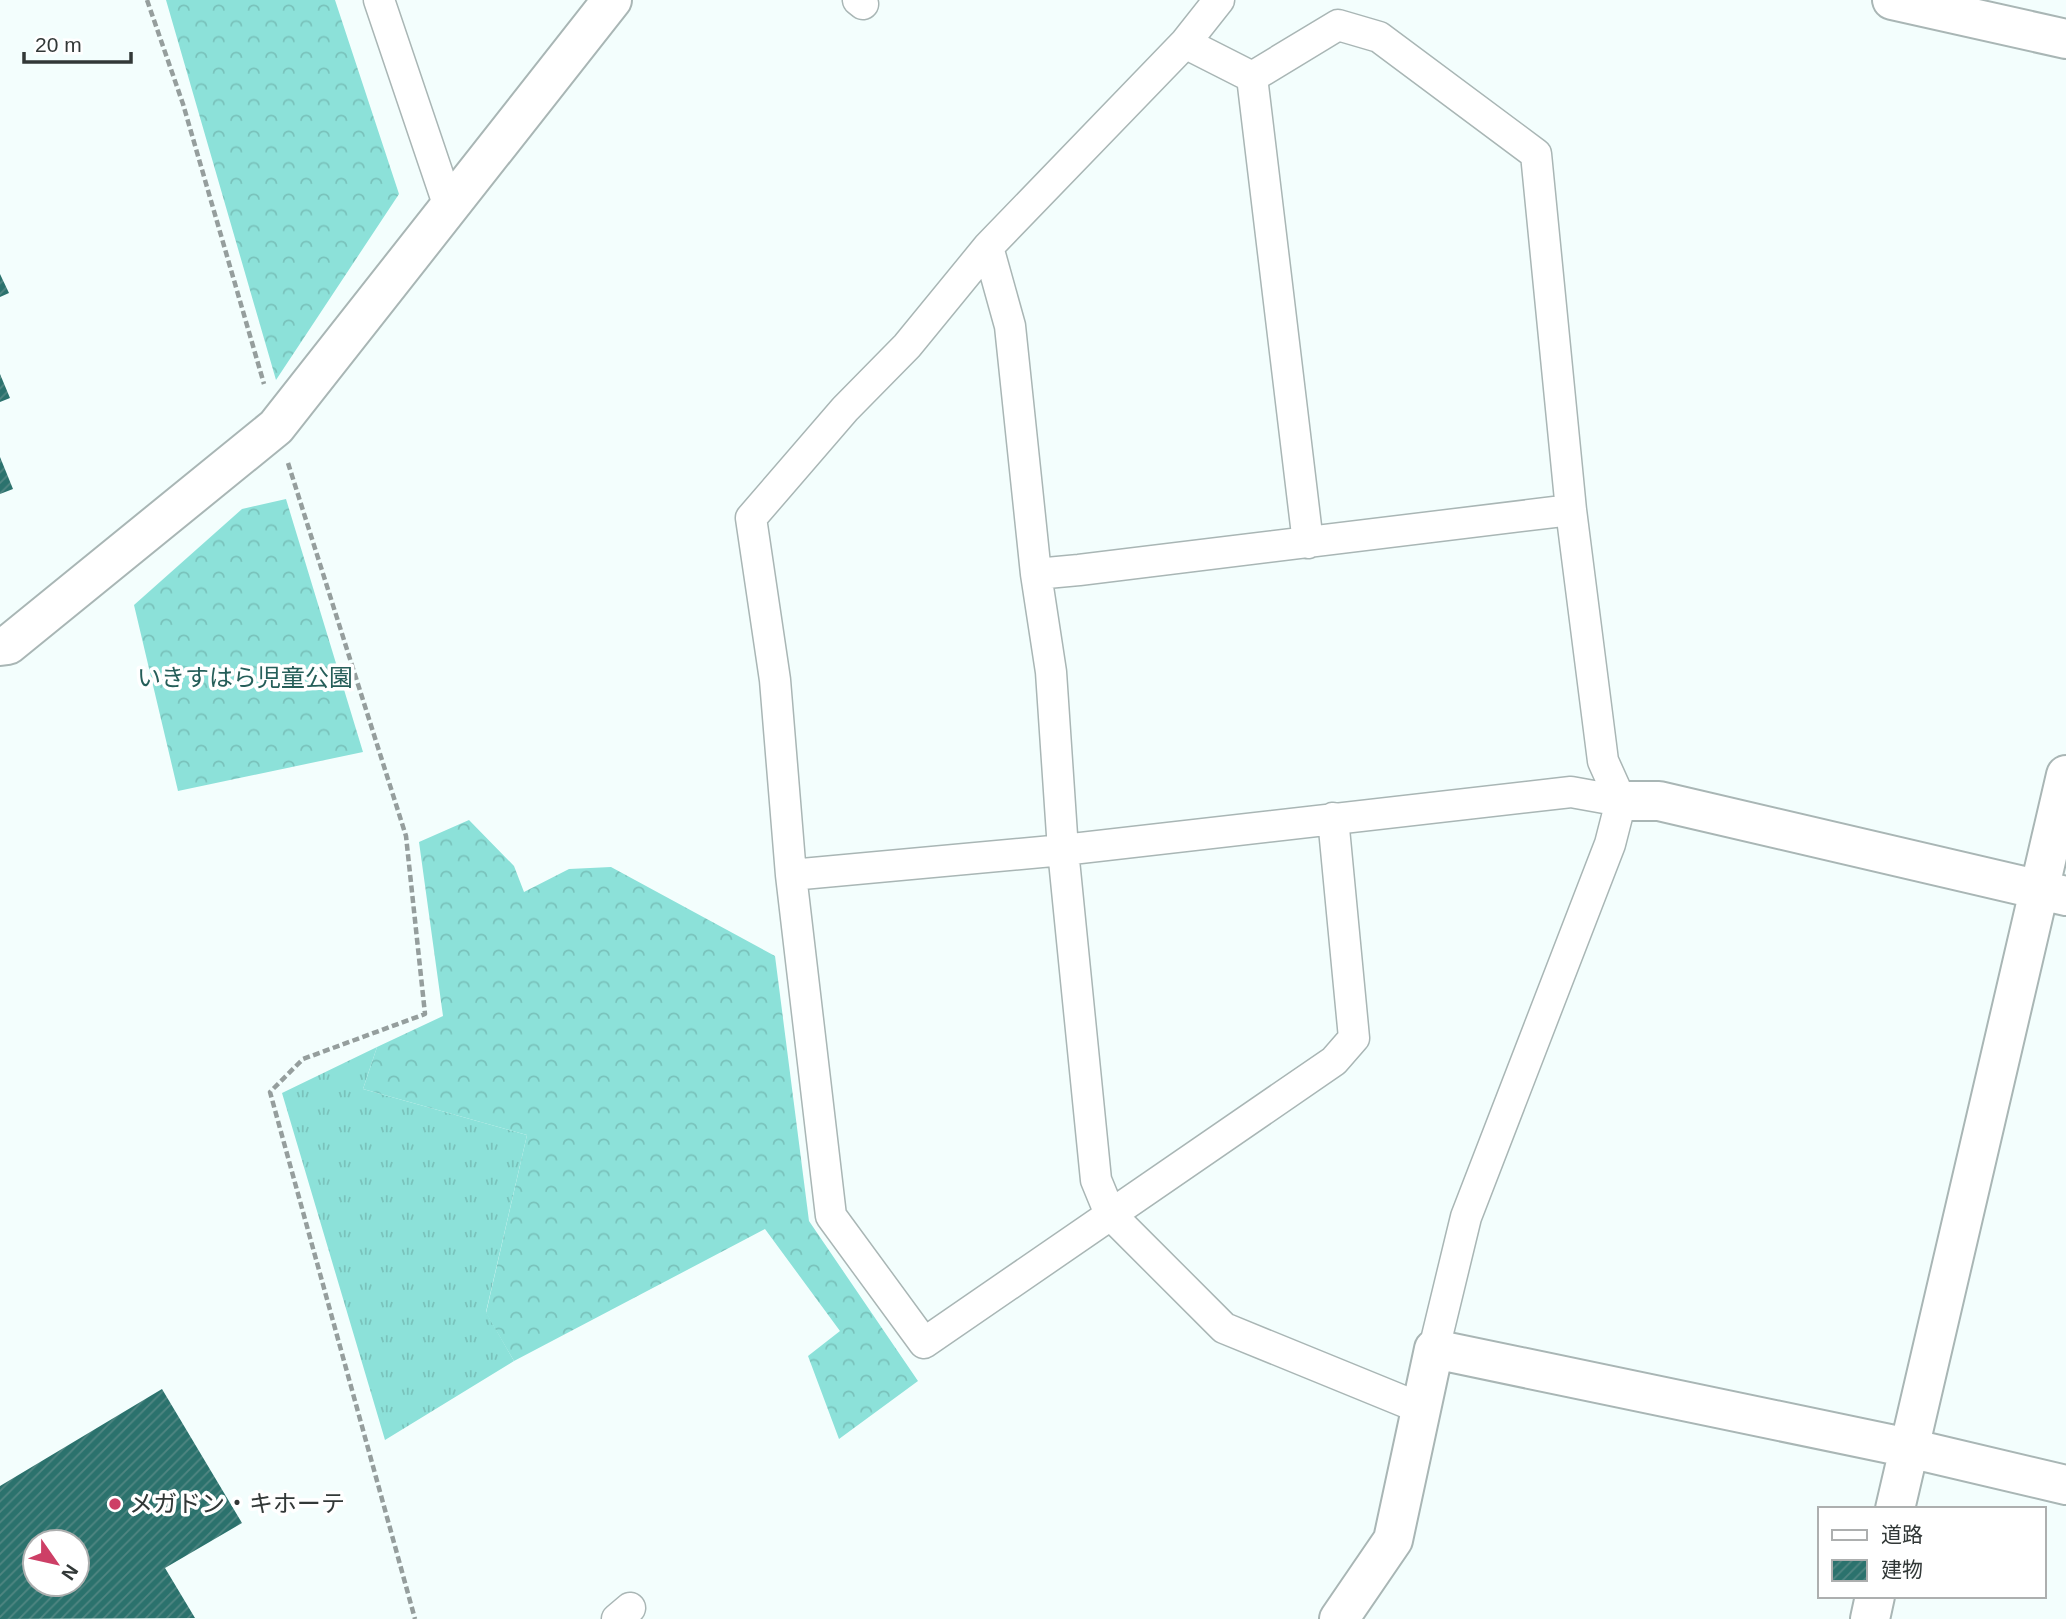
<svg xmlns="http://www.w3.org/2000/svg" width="2066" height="1619" viewBox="0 0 2066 1619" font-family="Helvetica,'Noto Sans JP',sans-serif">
<defs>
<pattern id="grass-tufts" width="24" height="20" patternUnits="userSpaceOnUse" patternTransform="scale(1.75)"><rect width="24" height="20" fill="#8ce1d9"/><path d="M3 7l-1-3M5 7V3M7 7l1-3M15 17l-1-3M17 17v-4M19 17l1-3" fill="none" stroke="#79c2bb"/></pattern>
<pattern id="forest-crowns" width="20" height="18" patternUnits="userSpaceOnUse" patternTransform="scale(1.75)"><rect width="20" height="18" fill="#8ce1d9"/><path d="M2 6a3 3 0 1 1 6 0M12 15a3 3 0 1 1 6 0" fill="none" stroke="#79c2bb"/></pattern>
<pattern id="building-hatch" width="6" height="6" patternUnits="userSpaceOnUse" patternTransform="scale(1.75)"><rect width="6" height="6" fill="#2b726d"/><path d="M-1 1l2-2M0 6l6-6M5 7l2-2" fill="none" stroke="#518682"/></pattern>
</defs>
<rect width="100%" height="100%" fill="#f3fefd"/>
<path fill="url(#grass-tufts)" d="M377,1047L363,1089L527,1135L486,1312L514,1361L385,1440L282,1093Z"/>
<path fill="url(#forest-crowns)" d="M166,0H335L399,194L276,380Z
M286,499L363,752L178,791L134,605L242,509Z
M469,820L514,866L524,892L569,869L611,867L775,956L809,1221L918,1381L839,1439L808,1356L840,1331L765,1229L514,1361L486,1313L527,1135L363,1089L377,1047L443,1016L419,842Z"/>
<path fill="url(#building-hatch)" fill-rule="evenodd" d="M0,274L9,293L0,297Z
M0,374L10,398L0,402Z
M0,457L13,489L0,494Z
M162,1389L242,1523L165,1568L195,1618L0,1619V1486ZM35,1542H77V1584H35Z"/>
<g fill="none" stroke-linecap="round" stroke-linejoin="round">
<g stroke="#a9b6b5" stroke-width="33">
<path id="minor" d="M379,0L449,207
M858,0L863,4
M1219,0L1185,43L988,247L907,346L845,409L751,518L775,680L791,875L831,1216L924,1343L1334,1061L1354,1038L1333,818
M1185,43L1252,77
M1252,77L1338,25L1379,37L1536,154L1571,510L1603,761L1621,801L1610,844L1466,1217L1434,1349
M1252,77L1308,543
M988,247L1010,326L1036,574L1051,672L1063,850L1096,1180L1110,1214L1224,1328L1420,1408
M1036,574L1079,570L1571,510
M791,875L1063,850L1571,792L1621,801
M617,1619L630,1608"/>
</g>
<g stroke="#a9b6b5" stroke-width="42">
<path id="tertiary" d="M1892,0L2066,39
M0,646L8,645L276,427L612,0
M1621,801H1659L2066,896
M1895,1509L2066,775
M1339,1619L1393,1540L1434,1349L1909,1448L2066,1485
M1870,1619L1875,1596"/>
</g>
<path stroke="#959e9d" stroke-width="4.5" stroke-dasharray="7 3.5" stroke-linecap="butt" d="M147,0L183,104L264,384
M288,463L406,836L425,1014L303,1059L270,1092L415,1619"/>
<use href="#minor" stroke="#fff" stroke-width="30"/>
<use href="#tertiary" stroke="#fff" stroke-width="38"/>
</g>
<circle fill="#cd3f66" stroke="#fff" stroke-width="2.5" cx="115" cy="1504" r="7"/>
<g text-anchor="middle" stroke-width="7" stroke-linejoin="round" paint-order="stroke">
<g font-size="24" fill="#255e59" stroke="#fff">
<text x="245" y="686">いきすはら児童公園</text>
</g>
<g font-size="24" fill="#323837" stroke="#fff" text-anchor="start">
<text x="129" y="1512">メガドン・キホーテ</text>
</g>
</g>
<rect x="1818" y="1507" width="228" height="91" fill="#ffffff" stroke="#adafaf" stroke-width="2"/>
<rect x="1832" y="1530" width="35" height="10" fill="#ffffff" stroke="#adafaf" stroke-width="2"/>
<text x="1881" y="1542" font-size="21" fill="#323837">道路</text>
<rect x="1832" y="1560" width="35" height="21" fill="url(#building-hatch)" stroke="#adafaf" stroke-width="2"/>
<text x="1881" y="1577" font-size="21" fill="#323837">建物</text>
<g transform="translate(56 1563) rotate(124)"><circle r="33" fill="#ffffff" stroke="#adafaf" stroke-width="2"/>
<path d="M0-5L12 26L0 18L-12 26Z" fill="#cd3f66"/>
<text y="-10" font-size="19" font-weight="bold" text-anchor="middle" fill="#323837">N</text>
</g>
<path d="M24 52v10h107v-10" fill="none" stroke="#323837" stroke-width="3.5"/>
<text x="35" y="52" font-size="21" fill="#323837" stroke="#ffffff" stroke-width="5" paint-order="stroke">20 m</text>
</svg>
